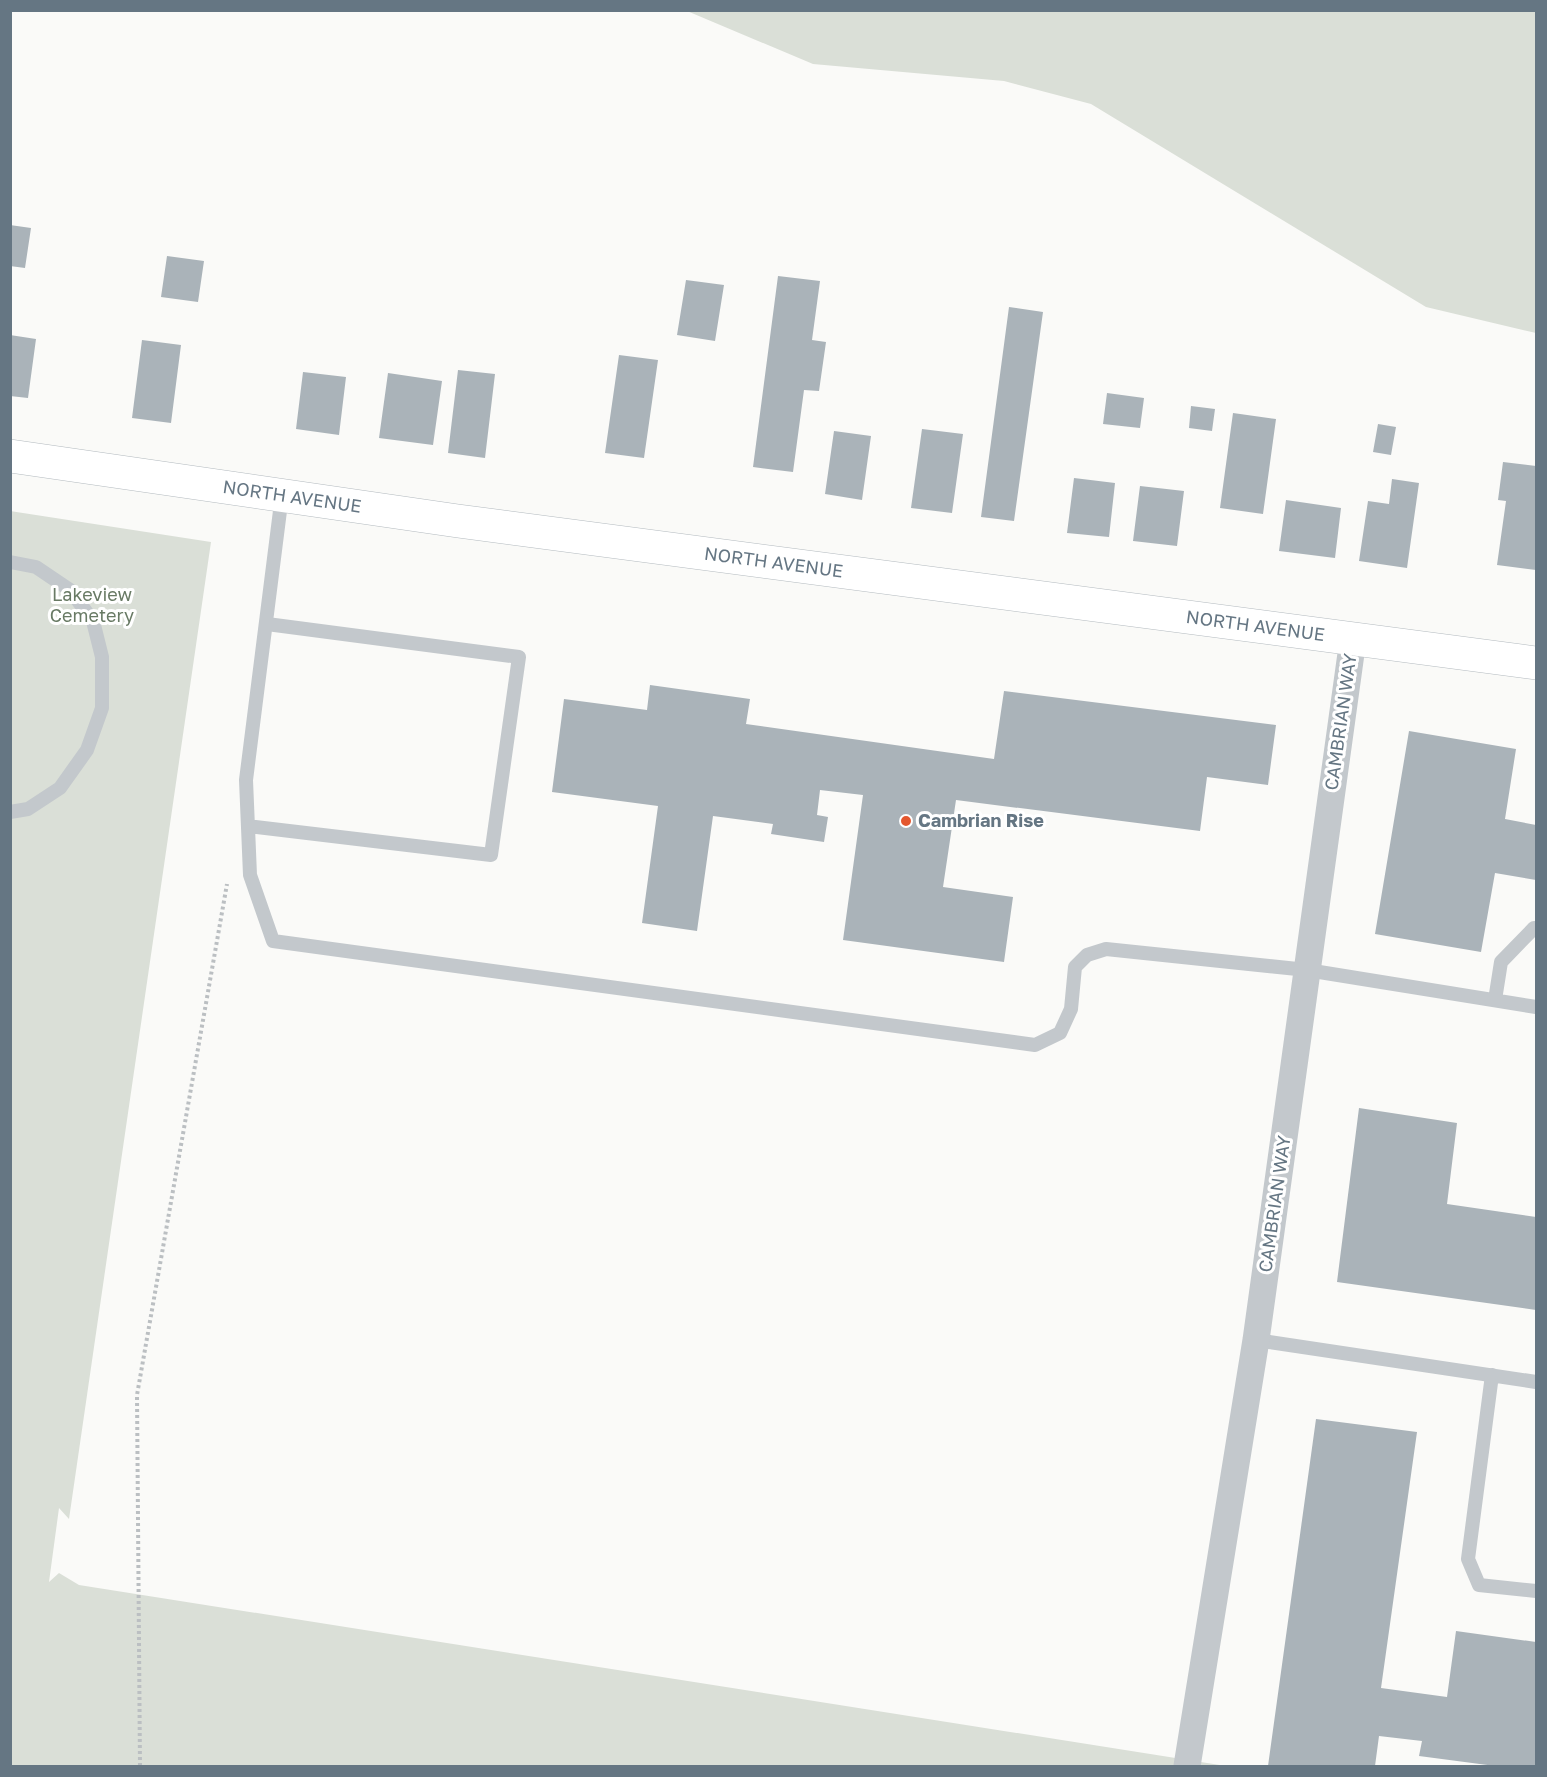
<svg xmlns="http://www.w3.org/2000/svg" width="1547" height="1777" viewBox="0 0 1547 1777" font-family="'Golos Text',sans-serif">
<rect width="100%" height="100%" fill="#fafaf8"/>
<path fill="#dadfd7" d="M687,11H1536V333L1426,307L1091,104L1004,81L813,64Z
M10,511L211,542L69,1519L59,1508L49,1582L59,1573L79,1585L1226,1766H11Z"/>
<path fill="#aab3b9" d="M10,225L31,228L25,268L10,266Z
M167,256L204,261L198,302L161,297Z
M778,276L820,281L812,340L826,342L819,391L804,390L793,472L753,467Z
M686,280L724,285L715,341L677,335Z
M1009,307L1043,312L1014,521L981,517Z
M10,335L36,339L28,398L10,396Z
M142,340L181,345L171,423L132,418Z
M619,355L658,360L644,458L605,453Z
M458,370L495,374L485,458L448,453Z
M303,372L346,377L339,435L296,429Z
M388,373L442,381L433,445L379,438Z
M1107,393L1144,398L1140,428L1103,424Z
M1191,406L1215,409L1212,431L1189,428Z
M1233,413L1276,419L1263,514L1220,508Z
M1378,424L1396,427L1391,455L1373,452Z
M922,429L963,434L952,513L911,508Z
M834,431L871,436L862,500L825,494Z
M1503,462L1536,466V570L1497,565L1506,501L1498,500Z
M1074,478L1115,483L1109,537L1067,533Z
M1392,479L1419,483L1407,568L1359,561L1368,501L1389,504Z
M1140,486L1184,491L1177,546L1133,541Z
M1286,500L1341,508L1335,558L1279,551Z
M650,685L750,699L746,724L994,759L1004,691L1276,725L1268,785L1207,777L1200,831L956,800L943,887L1013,897L1004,962L843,940L863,795L820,790L817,815L828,817L824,842L771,834L773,824L713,816L697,931L642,923L658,806L552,792L564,699L647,710Z
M1409,731L1516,749L1505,819L1536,825V880L1495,873L1481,952L1375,934Z
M1359,1108L1457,1123L1447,1204L1536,1217V1310L1337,1282Z
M1316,1419L1417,1432L1381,1688L1447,1697L1456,1631L1536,1642V1766H1495L1419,1756L1422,1741L1379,1736L1375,1766H1268Z"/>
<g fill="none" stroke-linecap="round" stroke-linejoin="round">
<g stroke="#b3babf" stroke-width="34">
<g id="secondary">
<path id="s1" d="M10,456L458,521L1536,663"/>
</g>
</g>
<path stroke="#bbbfc2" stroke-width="4" stroke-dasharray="3 3" stroke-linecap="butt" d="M140,1766L137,1395L227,884"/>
<path stroke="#c3c8cc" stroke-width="14" d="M282,495L246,780L250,875L273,941L1035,1045L1060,1033L1071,1009L1075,967L1087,955L1106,949L1307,970L1536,1007
M10,562L36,567L70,590L93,621L102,657V708L87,750L60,788L28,809L10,812
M248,826L491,855L519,657L267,624
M1495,1000L1501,962L1534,928H1536
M1256,1340L1536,1382
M1492,1375L1468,1559L1479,1585L1536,1591"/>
<path stroke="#c3c8cc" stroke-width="27" d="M1187,1766L1256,1340L1353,639"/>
<use href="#secondary" stroke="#fff" stroke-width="33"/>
</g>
<circle fill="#e4572e" stroke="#fff" stroke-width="2" cx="906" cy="821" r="6"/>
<g text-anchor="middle" stroke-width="6" stroke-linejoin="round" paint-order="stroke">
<g font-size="18" fill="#657683" stroke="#fff">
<text dy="6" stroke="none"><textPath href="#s1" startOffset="285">NORTH AVENUE</textPath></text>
<text dy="6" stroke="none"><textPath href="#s1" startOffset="771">NORTH AVENUE</textPath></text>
<text dy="6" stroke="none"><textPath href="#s1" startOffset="1257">NORTH AVENUE</textPath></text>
<text transform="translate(1341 722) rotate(-82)" y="6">CAMBRIAN WAY</text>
<text transform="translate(1275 1204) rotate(-82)" y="6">CAMBRIAN WAY</text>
</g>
<g font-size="18" fill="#687a64" stroke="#fff">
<text x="92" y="601">Lakeview<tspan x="92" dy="21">Cemetery</tspan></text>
</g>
<g font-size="18" font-weight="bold" fill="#657683" stroke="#fff" text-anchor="start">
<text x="918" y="827">Cambrian Rise</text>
</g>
</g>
<rect width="1547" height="1777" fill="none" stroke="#657683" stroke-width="24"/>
</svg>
